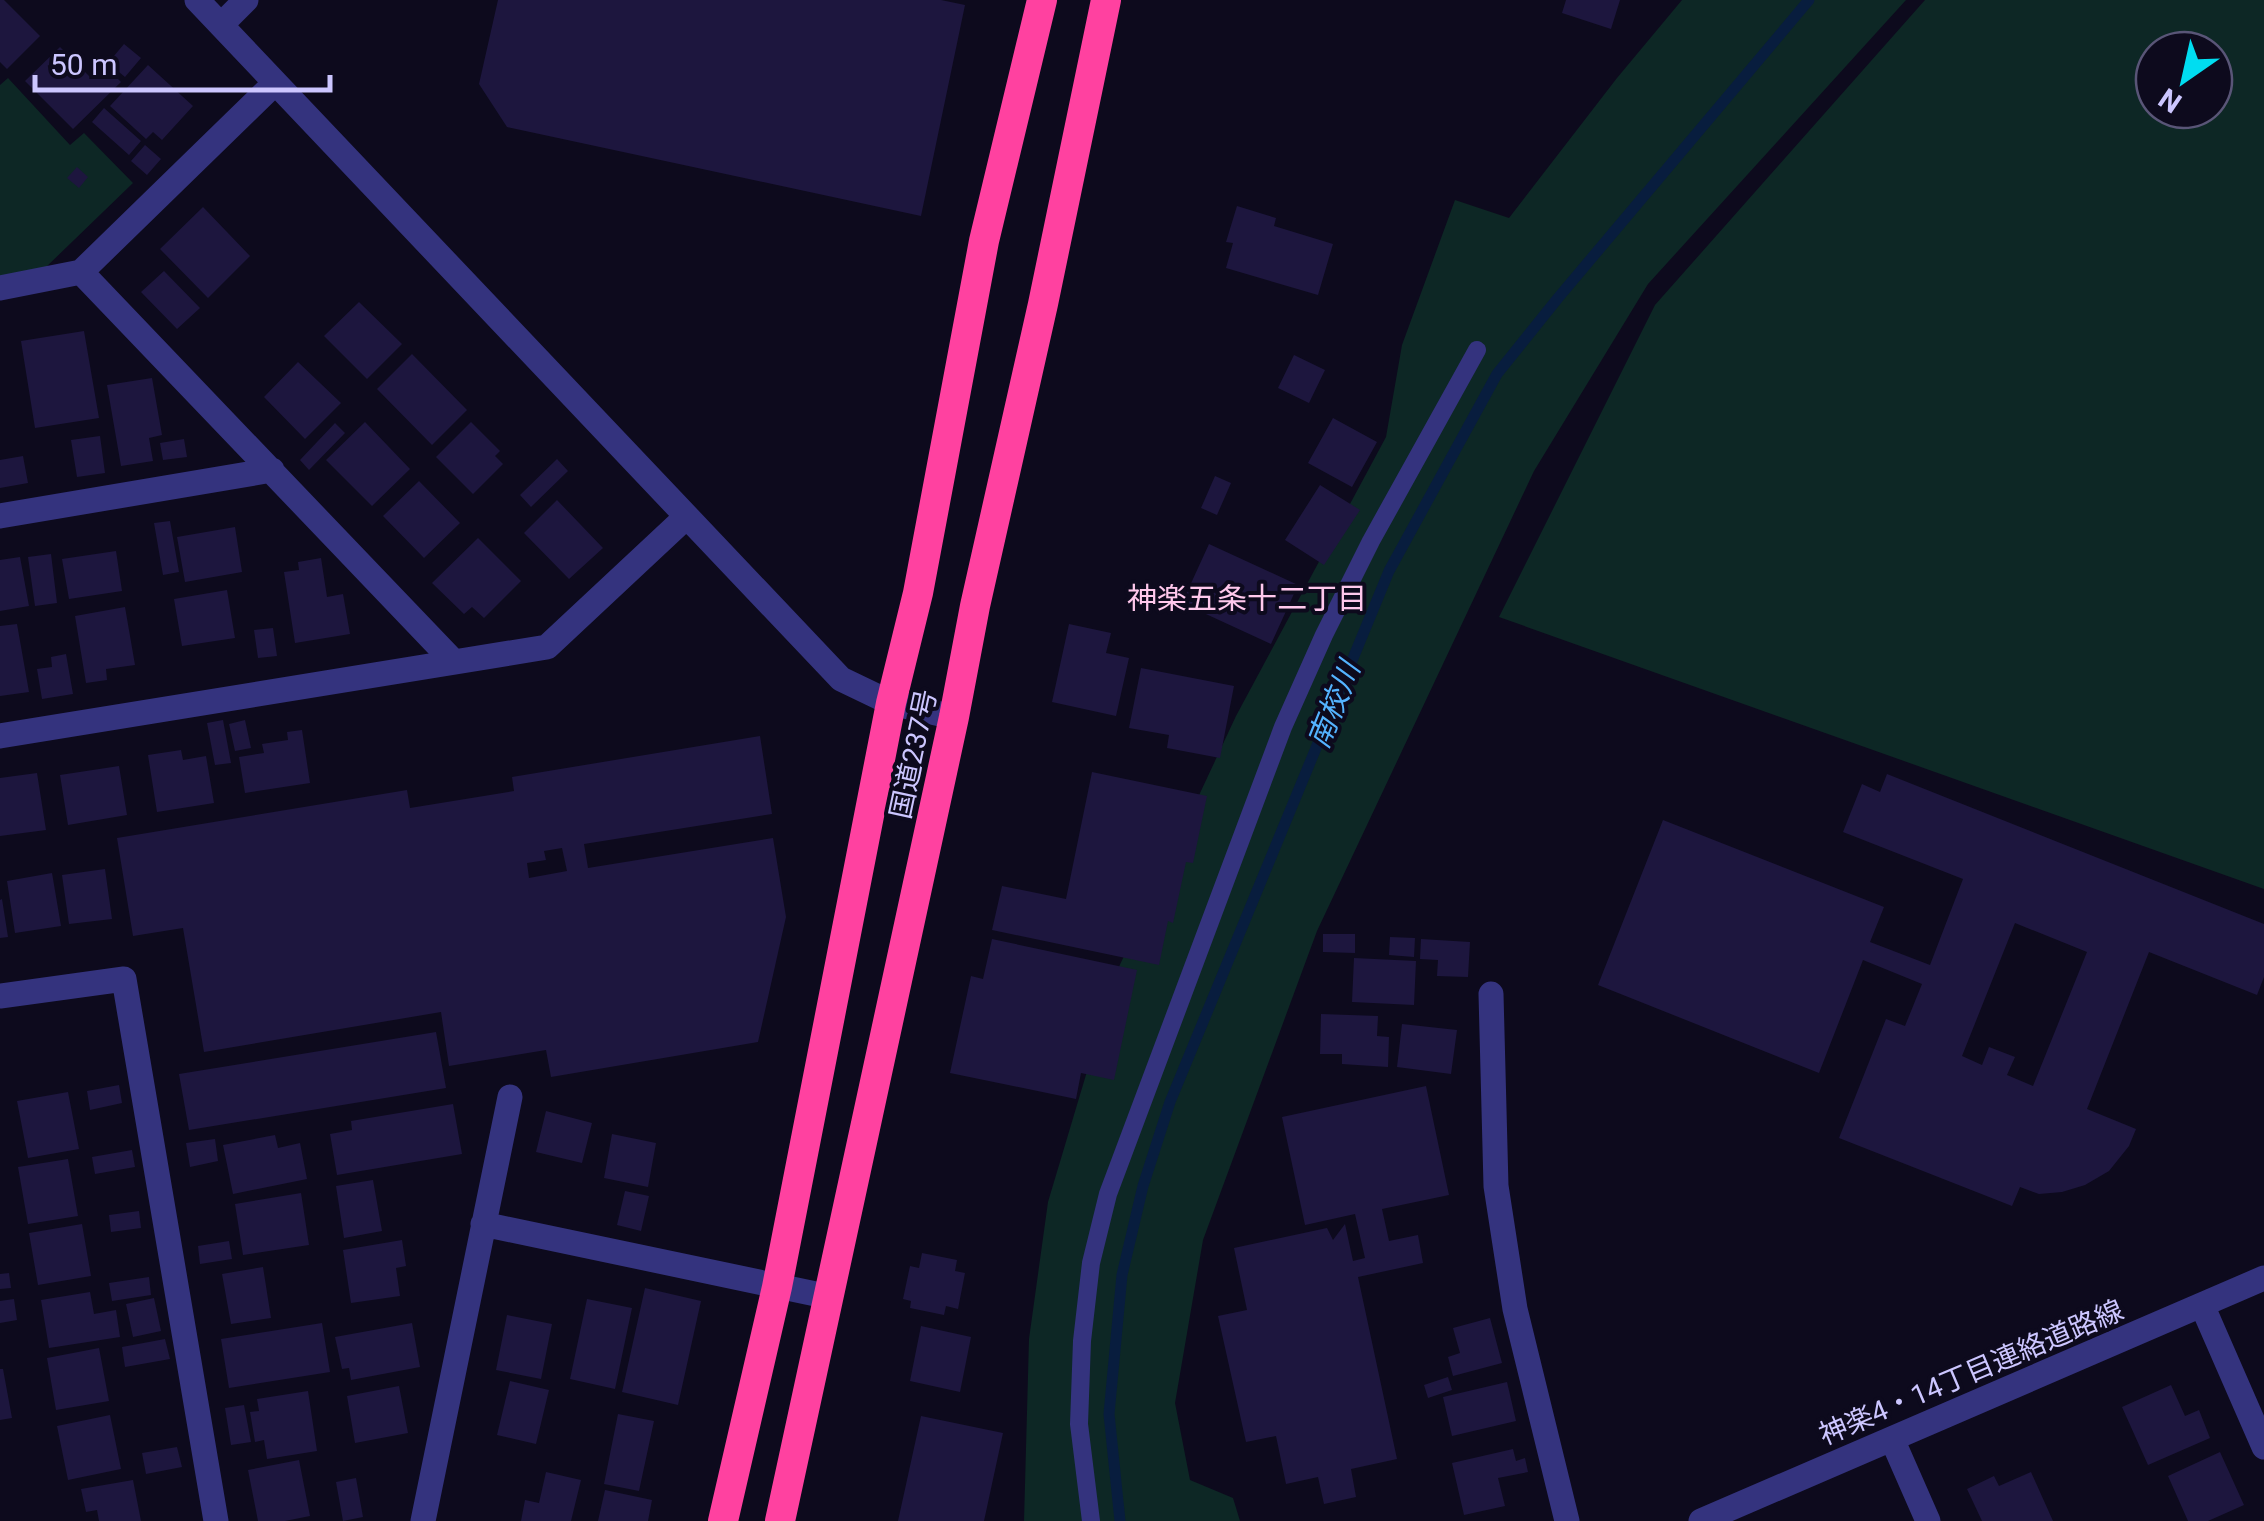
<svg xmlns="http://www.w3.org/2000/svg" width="2264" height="1521" viewBox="0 0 2264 1521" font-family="Roboto,'Noto Sans JP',sans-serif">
<rect width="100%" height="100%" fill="#0d0a1d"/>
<path fill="#0d2725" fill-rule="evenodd" d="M1682,0H1906L1648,284L1534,471L1317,931L1203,1240L1175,1403L1190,1480L1233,1498L1240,1521H1024L1029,1339L1048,1202L1117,971L1236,716L1386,437L1402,345L1455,200L1509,218L1617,78Z
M1925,0H2264V889L1499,617L1655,305ZM2154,50H2214V110H2154Z
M8,78L70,145L84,133L133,183L43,270L0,277V85Z"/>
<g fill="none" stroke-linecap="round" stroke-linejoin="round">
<path stroke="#081d3e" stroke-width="11" d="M1120,1521L1109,1414L1122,1275L1143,1186L1170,1102L1389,571L1497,374L1558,298L1809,0"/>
</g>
<path fill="#1d163e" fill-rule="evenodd" d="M0,0H4L40,36L7,69L0,62Z
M498,0H941L965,5L921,216L507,127L479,84Z
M1566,0H1620L1611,29L1562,13Z
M124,44L141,58L125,77L108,63Z
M60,47L92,79L105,66L121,82L73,129L25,81Z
M148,65L193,106L162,140L153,132L146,139L110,106Z
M104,108L141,141L129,155L92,122Z
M145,145L161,159L147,175L131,161Z
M77,167L88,177L79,188L67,178Z
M1237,206L1276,218L1274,226L1333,244L1318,295L1226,268L1233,243L1226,242Z
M203,207L250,256L208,298L160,249Z
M164,271L200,308L177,329L141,292Z
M359,302L402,344L367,379L324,336Z
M84,331L99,418L35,428L21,341Z
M412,354L467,410L432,445L377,389Z
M1294,355L1325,370L1309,403L1278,388Z
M298,362L341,403L305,439L264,397Z
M152,378L162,435L149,438L153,461L121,466L107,385Z
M1333,418L1377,442L1352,487L1308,463Z
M365,422L410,469L372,506L326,460Z
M471,422L500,451L495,456L503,464L473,494L436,457Z
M335,423L345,433L309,470L300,460Z
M100,436L105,473L77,477L71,440Z
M184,439L187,457L163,460L160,443Z
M23,456L28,483L0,488V460Z
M557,459L568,471L531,507L520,495Z
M1215,476L1231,483L1217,515L1201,508Z
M419,481L460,523L424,558L383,516Z
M1320,485L1360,510L1324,565L1285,540Z
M557,500L603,548L569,579L524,533Z
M170,521L179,572L163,575L154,523Z
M235,527L242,572L185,582L177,537Z
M478,538L521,581L484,618L472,607L464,614L432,583Z
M1209,544L1298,585L1271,644L1182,603Z
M116,551L122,591L69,599L62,559Z
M51,554L57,603L35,606L28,557Z
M20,557L29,606L0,611V560Z
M321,558L327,597L343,594L350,634L295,643L284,572L299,570L298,562Z
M227,590L235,638L182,646L174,599Z
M125,607L135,665L106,669L107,680L86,683L75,616Z
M17,624L29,692L0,696V626Z
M1069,624L1111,633L1106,653L1129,658L1116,716L1052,702Z
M273,628L277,656L258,658L254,630Z
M66,654L73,694L42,699L37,669L52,667L51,657Z
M1141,668L1234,686L1220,758L1167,748L1169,735L1129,728Z
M223,720L231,763L215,765L207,723Z
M245,720L251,748L235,751L229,724Z
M302,730L310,783L245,793L239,757L264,753L262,744L288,740L287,732Z
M760,736L772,814L584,844L588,868L773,838L786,917L758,1042L551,1077L546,1050L449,1066L441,1012L204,1052L183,928L133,936L117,838L407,790L410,808L514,791L512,777ZM562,848L567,871L529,878L527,863L546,860L544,851Z
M181,750L183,760L206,756L214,803L157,812L148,755Z
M119,766L127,815L68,825L60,775Z
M1092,772L1207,796L1193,863L1186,862L1173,923L1168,921L1159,965L992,930L1002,886L1066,899Z
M37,773L46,830L0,836V778Z
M1887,774L2264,924V977L2257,995L2149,952L2087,1109L2136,1129L2129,1146L2109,1171L2085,1185L2062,1192L2039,1194L2020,1187L2012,1206L1839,1138L1886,1019L1905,1026L1922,984L1863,960L1819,1073L1598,985L1663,820L1884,907L1870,942L1930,965L1963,879L1843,832L1862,784L1880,792ZM2015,923L2087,952L2033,1086L2007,1075L2015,1057L1989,1047L1982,1065L1962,1056Z
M105,869L112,919L69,924L62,875Z
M52,873L61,926L15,933L7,881Z
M2,899L8,937L0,938V900Z
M1323,934H1355V953L1323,952Z
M1390,937L1415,938L1414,957L1389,955Z
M992,939L1137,970L1114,1080L1081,1073L1076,1099L950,1073L971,976L983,979Z
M1421,939L1470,942L1468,977L1437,976L1438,960L1420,959Z
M1354,958L1416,961L1414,1005L1352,1002Z
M1321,1014L1378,1016L1377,1036L1389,1037L1388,1067L1342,1064V1054H1320Z
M1402,1024L1457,1030L1451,1074L1397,1067Z
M436,1032L446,1088L189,1130L179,1074Z
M119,1085L122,1103L90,1110L87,1091Z
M1426,1086L1449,1195L1382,1209L1389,1241L1418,1235L1423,1263L1358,1277L1397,1459L1351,1469L1356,1497L1324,1504L1318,1477L1286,1484L1276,1436L1246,1442L1218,1316L1247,1310L1234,1248L1327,1228L1333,1240L1345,1224L1353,1261L1365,1258L1355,1214L1305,1225L1282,1117Z
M68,1092L79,1149L28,1158L17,1101Z
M453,1104L462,1154L337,1175L330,1134L352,1130L351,1121Z
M546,1111L592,1123L582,1163L536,1152Z
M612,1134L656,1143L648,1187L604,1178Z
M275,1135L278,1148L300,1143L307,1179L233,1194L223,1145Z
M215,1139L218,1161L190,1167L186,1143Z
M132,1150L135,1167L95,1174L92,1157Z
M68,1159L78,1216L28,1224L18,1167Z
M373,1180L382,1231L344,1238L336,1186Z
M625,1191L649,1196L641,1231L617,1225Z
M301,1193L309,1245L243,1255L235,1204Z
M139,1211L141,1228L111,1232L109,1215Z
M82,1224L91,1276L38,1285L29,1233Z
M402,1240L406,1266L396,1268L400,1296L351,1303L343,1250Z
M229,1241L232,1259L200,1264L198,1246Z
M922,1253L957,1260L955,1271L965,1273L958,1309L946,1306L944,1315L910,1308L911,1301L903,1299L910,1266L919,1268Z
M263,1267L271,1318L231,1324L222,1274Z
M9,1273L11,1288L0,1289V1274Z
M149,1277L151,1295L112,1301L109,1283Z
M645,1288L701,1301L678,1405L622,1392Z
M90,1292L94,1314L116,1310L120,1337L49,1348L41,1300Z
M154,1298L161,1331L133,1337L126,1304Z
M14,1299L17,1320L0,1323V1301Z
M587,1299L632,1308L615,1389L570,1379Z
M507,1315L552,1324L541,1379L496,1370Z
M1490,1318L1502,1363L1453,1376L1448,1357L1460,1353L1453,1328Z
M322,1323L330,1372L229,1388L221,1339Z
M412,1323L420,1367L351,1380L349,1368L342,1369L335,1337Z
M921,1326L971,1337L960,1392L910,1381Z
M165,1339L170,1359L125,1367L122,1347Z
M99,1348L109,1401L56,1410L47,1358Z
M0,1369H3L12,1418L0,1420Z
M1448,1377L1452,1390L1428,1398L1424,1385Z
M510,1381L549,1390L536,1444L497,1435Z
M1507,1382L1516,1421L1452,1436L1443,1397Z
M2171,1385L2185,1416L2199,1410L2210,1438L2148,1465L2122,1407Z
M399,1386L408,1433L355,1443L347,1396Z
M308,1391L317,1451L267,1459L264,1440L255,1442L250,1412L259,1411L257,1399Z
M244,1405L251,1442L231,1445L225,1408Z
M618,1414L654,1421L639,1491L604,1484Z
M110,1415L121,1469L68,1480L57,1426Z
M921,1416L1003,1433L984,1521H898Z
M177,1447L182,1467L146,1474L142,1453Z
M1513,1449L1516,1461L1525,1458L1528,1472L1498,1478L1505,1506L1464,1515L1452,1463Z
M2220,1452L2244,1505L2208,1521H2188L2168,1476Z
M299,1460L310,1516L285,1521H258L248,1470Z
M546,1472L581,1480L571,1521H521L525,1500L539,1503Z
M2031,1472L2053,1521H1982L1967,1489L1994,1476L1999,1486Z
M356,1478L363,1517L343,1521L336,1482Z
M133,1480L141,1521H99L97,1510L86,1512L81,1489Z
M605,1490L652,1500L648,1521H598Z"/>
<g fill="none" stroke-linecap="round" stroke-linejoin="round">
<path stroke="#34337e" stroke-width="18" d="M1091,1521L1079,1424L1082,1341L1091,1263L1108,1194L1283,727L1324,635L1371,541L1477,350"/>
<path stroke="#34337e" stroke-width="25" d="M197,0L841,679L891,703L954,717
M221,25L246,0
M81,272L454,662
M0,288L81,272L275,83
M0,516L272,470
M0,736L547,647L686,517
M1491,994L1496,1186L1515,1309L1567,1521
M0,996L124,979L216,1521
M483,1224L830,1297
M2202,1305L2264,1447
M1892,1439L1928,1521
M423,1521L510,1097
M1701,1521L2264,1278"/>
<path stroke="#ff41a0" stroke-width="30" d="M723,1521L777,1287L891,703L918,593L984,241L1042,0
M780,1521L954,717L975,606L1043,304L1106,0"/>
</g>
<g text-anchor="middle" stroke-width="8" stroke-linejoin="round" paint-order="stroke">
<g font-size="28" fill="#ccc6ff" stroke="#0d0a1d">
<text transform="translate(913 754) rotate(-78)" y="10">国道237号</text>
<text transform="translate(1971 1372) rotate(-23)" y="10">神楽4・14丁目連絡道路線</text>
</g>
<g font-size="30" fill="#ffc8ec" stroke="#0d0a1d">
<text x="1247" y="609">神楽五条十二丁目</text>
</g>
<g font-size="30" font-style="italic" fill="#54b3ff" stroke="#0d0a1d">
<text transform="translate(1334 705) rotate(-68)" y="10">南校川</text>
</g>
</g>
<g transform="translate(2184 80) rotate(214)"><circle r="48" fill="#0d0a1d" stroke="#595577" stroke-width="2.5"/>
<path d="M0-8L18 38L0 25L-18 38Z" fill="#00ddf1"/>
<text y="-15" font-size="28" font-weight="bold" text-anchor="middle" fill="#ccc6ff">N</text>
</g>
<path d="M35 75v15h295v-15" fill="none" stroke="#ccc6ff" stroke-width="5"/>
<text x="50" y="75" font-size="30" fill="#ccc6ff" stroke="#0d0a1d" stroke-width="8" paint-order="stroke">50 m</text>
</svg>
